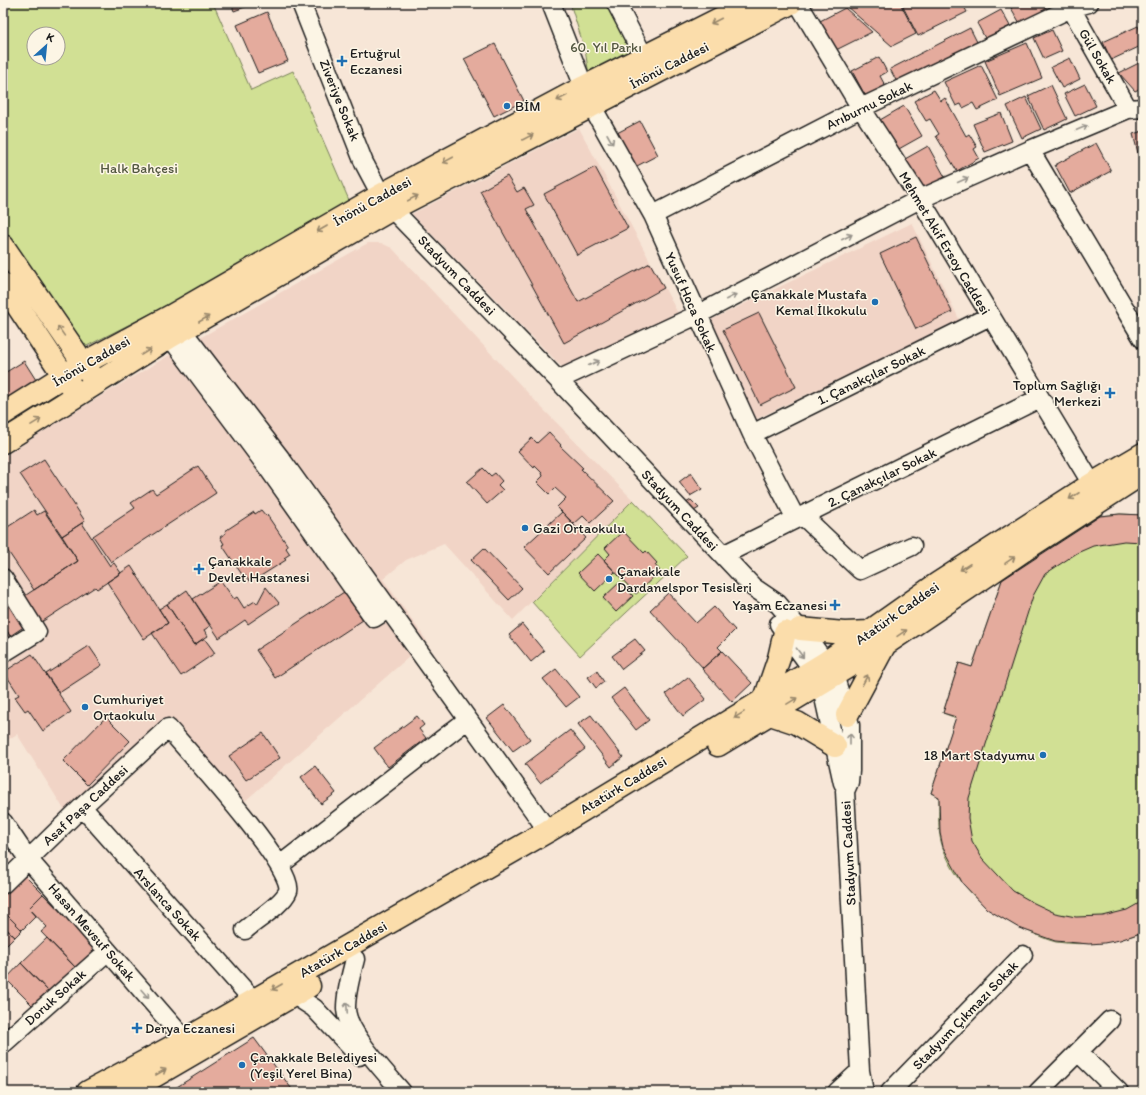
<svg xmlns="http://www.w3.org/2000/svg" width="1146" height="1095" viewBox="0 0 1146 1095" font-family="Itim,sans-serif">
<rect width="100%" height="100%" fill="#f7e6d7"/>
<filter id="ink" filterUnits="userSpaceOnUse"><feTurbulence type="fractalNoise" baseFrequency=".025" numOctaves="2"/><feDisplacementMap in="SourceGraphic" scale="8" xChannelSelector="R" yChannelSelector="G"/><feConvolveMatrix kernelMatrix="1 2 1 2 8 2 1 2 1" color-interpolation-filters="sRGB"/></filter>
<g filter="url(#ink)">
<path fill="#f1d4c6" d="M579,128L680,317L566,371L412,214Z
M912,223L960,321L754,420L707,322Z
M368,243H381L392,248L542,408L633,500L513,620L444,544L406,560L383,579L427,641L237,808L168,728L70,819L17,734L3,743V653L37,632L3,578V457L76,411L168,356Z"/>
<path fill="#d1e094" stroke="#767e58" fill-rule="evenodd" d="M3,3H213L251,90L293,71L352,207L217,280L79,350L3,240ZM34,34H58V58H34Z
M570,3H611L633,58L590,81L585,50Z
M633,500L687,556L580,656L532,602Z
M1120,514L1143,515V932C1115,943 1086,946 1056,942C1047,940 1037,935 1028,931C990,915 958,888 943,848C937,832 939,813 939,797L931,793L956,718L943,713L959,663L972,667L1002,580L997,576L1100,516Z"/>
<path fill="#e4ab9d" stroke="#1c1c1c" d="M231,3H256L234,11Z
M852,3H900L916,34L892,46L846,6Z
M901,3H962L967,12L918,36Z
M1019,3H1044L1047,10L1021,25L1011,8Z
M845,8L872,32L836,50L820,21Z
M1001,10L1010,26L986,40L977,23Z
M267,12L288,61L258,73L237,25Z
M1138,26L1143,37V45L1111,60L1103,42Z
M970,28L979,46L899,86L890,69Z
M1052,30L1062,51L1044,59L1034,38Z
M1027,43L1042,78L1000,96L985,61Z
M495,44L524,101L494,116L464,59Z
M879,57L887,72L880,76L887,89L867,99L852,71Z
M1070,58L1080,79L1062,88L1051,67Z
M1143,61V87L1135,91L1119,73Z
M981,65L998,100L977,110L973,103L963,108L961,104L956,106L944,82Z
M1085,84L1096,106L1075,116L1064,94Z
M1051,85L1067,119L1044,130L1028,96Z
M934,90L941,101L945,98L966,136L969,134L977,147L974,149L979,158L957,171L936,136L939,134L930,119L926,121L914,101Z
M1026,97L1041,129L1022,138L1007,106Z
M904,106L922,136L897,150L880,120Z
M1001,113L1012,141L985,152L973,124Z
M640,121L658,155L635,167L617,133Z
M1143,131V156L1139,157L1133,134Z
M1096,143L1111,171L1070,193L1055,165Z
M928,146L945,177L922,190L905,159Z
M595,167L628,228L577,255L544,194Z
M507,176L517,192L524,188L534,205L526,209L578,302L650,263L664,288L564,343L480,191Z
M916,237L952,312L916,329L880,254Z
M759,313L796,387L760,405L723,330Z
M24,361L36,380L3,402V374Z
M549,432L561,445L560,446L583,468L581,469L614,501L590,523L583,516L574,524L557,507L566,498L555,488L549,494L537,482L543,476L542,473L535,466L534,468L518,451L532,438L537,443Z
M44,459L85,521L62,536L20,474Z
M198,466L216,493L111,562L93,536L135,508L131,503L152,489L156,494Z
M483,468L491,476L495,473L502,481L498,485L503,490L487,504L467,482Z
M691,473L702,489L690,496L679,482Z
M691,500L699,508L692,512L684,504Z
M34,510L37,515L44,511L78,561L34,590L3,544V530Z
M261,510L266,516L267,515L288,546L286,548L290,554L284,558L286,560L256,579L255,577L249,581L245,575L243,576L222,545L224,544L220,537L226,533L225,531L254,512L255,514Z
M562,512L586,538L549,573L524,547Z
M1120,514L1143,515V542L1124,541L1093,546L1077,553L1045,574L1033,596L969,798L968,818L972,841L982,858L1013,891L1034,903L1055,913L1076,917L1103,916L1127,910L1143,901V932L1120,940L1104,943L1089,944L1055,941L1019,928L1002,918L987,909L963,884L943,847L940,833L939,797L931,793L956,717L943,713L959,663L972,667L1002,580L1100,516Z
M82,523L110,566L114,563L121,573L97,589L95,587L40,623L23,597L78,561L62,536Z
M623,531L644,553L646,551L657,563L655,565L660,571L636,594L604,560L610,554L605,548Z
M484,548L522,588L509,600L471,560Z
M598,554L615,572L595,591L578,573Z
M131,566L168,623L144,639L107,582Z
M221,581L234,599L237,597L244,608L255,601L257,604L266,587L279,603L248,624L245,620L219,638L193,599Z
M620,582L633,596L616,612L603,598Z
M187,590L210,626L204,630L208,636L194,645L167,604Z
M344,592L363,620L275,678L256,650Z
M3,593L25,626L10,636L3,624Z
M668,593L696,623L714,607L735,630L718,647L722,651L703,668L650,610Z
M167,604L194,645L204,638L215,653L181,676L152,633L168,623L159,609Z
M3,624L10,636L3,640Z
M522,624L544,651L531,662L509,635Z
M635,639L645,651L622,669L612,656Z
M89,646L102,665L59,693L46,674Z
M722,651L752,683L732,702L702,669Z
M32,654L71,712L43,731L28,709L25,711L15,697L19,695L4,672Z
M556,669L579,697L566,707L543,679Z
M597,671L604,682L596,688L588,677Z
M688,677L706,699L683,716L666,694Z
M624,688L649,720L636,730L611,698Z
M504,705L530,739L513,751L487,718Z
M591,715L623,757L611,767L578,724Z
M417,716L424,725L419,729L426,738L388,767L374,748Z
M106,717L130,741L87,785L63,761Z
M570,730L585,749L540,783L525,764Z
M263,733L280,758L246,780L229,756Z
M315,766L336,793L321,804L301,777Z
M25,876L43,894L29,908L36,916L22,930L3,911V897Z
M43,894L96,948L76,968L41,932L47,927L29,908Z
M3,911L22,930L15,937L3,926Z
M3,926L15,937L5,947L3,945Z
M47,938L76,968L50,993L21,963Z
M21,963L48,991L33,1006L6,979Z
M254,1038L294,1092H169Z"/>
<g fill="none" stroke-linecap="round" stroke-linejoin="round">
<g stroke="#1c1c1c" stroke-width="21">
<path id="minor" d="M301,3L364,163L381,195L392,209L558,380L753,587L778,604L809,640L834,675L850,725V771L849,782L845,791L860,1071L864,1092
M551,3L591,105L653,215L752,434L796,519
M616,3L644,57
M798,3L861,108L920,199L1092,484
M1068,3L1128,109
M1030,150L1143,339
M653,215L861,108L1071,8L1089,3
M174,320L281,459L548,831
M162,326L268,468L374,618L388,609
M558,380L697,315L920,199L1030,150L1128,109L1143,108
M752,434L990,316
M803,516L860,570L912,546
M723,555L1040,398
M3,578L37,632L3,653
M779,624L813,670L821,684L843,783
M82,807L253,1000
M3,822L28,859L185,1040
M280,865L467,720
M3,884L82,807L168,728C187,750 296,869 288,891C283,904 255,921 245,930
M355,959C351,975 346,991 346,1008C346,1032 386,1073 402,1092
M294,995L314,1008L359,1056
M3,1044L108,951
M1078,1052L1119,1092
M837,1092L860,1071
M890,1092L1023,955
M1038,1092L1110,1020"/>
</g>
<g stroke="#1c1c1c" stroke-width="25">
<path id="major" d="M3,246L92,376
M3,284L72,388
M3,414L84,363L171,316L381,195L584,87L751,3
M3,442L170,337L392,209L791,3"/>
</g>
<g stroke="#1c1c1c" stroke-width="25">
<path id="highway" d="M800,629L844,633L871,632
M765,699L779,658L785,632
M770,714L797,723L835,746
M847,715L884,646
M718,745L884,645L1023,551L1143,473
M88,1092L185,1040L548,831L825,663L937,584L1092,484L1143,454
M127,1092L309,986"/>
</g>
<use href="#minor" stroke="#fcf5e5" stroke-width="18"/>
<use href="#major" stroke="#fbddab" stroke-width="22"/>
<use href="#highway" stroke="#fbddab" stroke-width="22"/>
</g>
<defs><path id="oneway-shaft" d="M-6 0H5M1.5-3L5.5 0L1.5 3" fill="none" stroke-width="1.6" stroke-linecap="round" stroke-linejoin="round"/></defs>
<g stroke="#97866b">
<use href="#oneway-shaft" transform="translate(716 21) rotate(153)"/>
<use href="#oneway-shaft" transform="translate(562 98) rotate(152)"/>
<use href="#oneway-shaft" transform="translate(528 137) rotate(-28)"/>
<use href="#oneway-shaft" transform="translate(448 160) rotate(152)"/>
<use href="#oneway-shaft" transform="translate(413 198) rotate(-28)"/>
<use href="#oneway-shaft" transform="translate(322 229) rotate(150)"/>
<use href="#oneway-shaft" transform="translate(204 319) rotate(-30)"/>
<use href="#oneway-shaft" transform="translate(61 331) rotate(-125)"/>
<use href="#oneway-shaft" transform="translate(146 352) rotate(-32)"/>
<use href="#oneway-shaft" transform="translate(36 422) rotate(-32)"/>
<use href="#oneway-shaft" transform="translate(1074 496) rotate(147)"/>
<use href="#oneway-shaft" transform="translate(1010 560) rotate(-34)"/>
<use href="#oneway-shaft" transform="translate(965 567) rotate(147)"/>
<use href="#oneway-shaft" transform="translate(902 633) rotate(-34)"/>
<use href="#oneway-shaft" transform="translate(865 680) rotate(-62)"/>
<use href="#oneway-shaft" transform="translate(792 701) rotate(-31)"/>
<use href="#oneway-shaft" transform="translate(739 715) rotate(149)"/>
<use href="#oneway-shaft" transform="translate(277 987) rotate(150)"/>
<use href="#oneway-shaft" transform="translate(161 1072) rotate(-30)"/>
</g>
<g stroke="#97938b">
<use href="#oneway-shaft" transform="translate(1082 128) rotate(-23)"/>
<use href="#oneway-shaft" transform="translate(610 139) rotate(61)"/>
<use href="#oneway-shaft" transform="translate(963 180) rotate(-24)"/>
<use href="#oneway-shaft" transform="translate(847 237) rotate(-27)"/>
<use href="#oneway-shaft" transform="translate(731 297) rotate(-27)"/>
<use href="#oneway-shaft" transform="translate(594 363) rotate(-25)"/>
<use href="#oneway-shaft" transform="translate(800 653) rotate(53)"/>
<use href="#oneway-shaft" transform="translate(850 739) rotate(-90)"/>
<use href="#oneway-shaft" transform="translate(145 994) rotate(49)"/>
<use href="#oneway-shaft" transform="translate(347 1008) rotate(-93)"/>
</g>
</g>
<g fill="#1f6fb2" stroke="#fcf5e5" stroke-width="1.5">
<path d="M340 55h4v4h4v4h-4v4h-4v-4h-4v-4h4z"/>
<circle cx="507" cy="106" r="4"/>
<circle cx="875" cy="302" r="4"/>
<path d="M1108 387h4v4h4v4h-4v4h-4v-4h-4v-4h4z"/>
<circle cx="525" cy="528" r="4"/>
<path d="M197 563h4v4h4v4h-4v4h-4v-4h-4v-4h4z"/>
<circle cx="609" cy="579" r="4"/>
<path d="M833 599h4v4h4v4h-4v4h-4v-4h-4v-4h4z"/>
<circle cx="85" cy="707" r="4"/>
<circle cx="1043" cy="755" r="4"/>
<path d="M135 1022h4v4h4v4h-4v4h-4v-4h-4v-4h4z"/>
<circle cx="242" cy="1065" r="4"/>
</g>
<g text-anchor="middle" stroke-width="3" stroke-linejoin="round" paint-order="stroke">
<g font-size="14" fill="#525740" stroke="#fcf5e5">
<text x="606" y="52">60. Yıl Parkı</text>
<text x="139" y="173">Halk Bahçesi</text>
</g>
<g font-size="14" fill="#1c1c1c" stroke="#fcf5e5" text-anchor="start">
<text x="350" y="58">Ertuğrul<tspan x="350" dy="16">Eczanesi</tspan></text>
<text x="515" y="111">BİM</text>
<text x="867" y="299" text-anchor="end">Çanakkale Mustafa<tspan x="867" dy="16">Kemal İlkokulu</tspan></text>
<text x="1101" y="390" text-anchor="end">Toplum Sağlığı<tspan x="1101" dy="16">Merkezi</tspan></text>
<text x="533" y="533">Gazi Ortaokulu</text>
<text x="208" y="566">Çanakkale<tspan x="208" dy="16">Devlet Hastanesi</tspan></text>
<text x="617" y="576">Çanakkale<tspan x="617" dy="16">Dardanelspor Tesisleri</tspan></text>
<text x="827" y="610" text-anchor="end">Yaşam Eczanesi</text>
<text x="93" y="704">Cumhuriyet<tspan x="93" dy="16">Ortaokulu</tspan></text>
<text x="1035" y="760" text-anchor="end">18 Mart Stadyumu</text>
<text x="145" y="1033">Derya Eczanesi</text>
<text x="250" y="1062">Çanakkale Belediyesi<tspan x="250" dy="16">(Yeşil Yerel Bina)</tspan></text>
</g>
<g font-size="14" fill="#1c1c1c" stroke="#fcf5e5">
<text transform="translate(1098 56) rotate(60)" y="5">Gül Sokak</text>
<text transform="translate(669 65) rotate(-27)" y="5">İnönü Caddesi</text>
<text transform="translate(340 100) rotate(68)" y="5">Ziveriye Sokak</text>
<text transform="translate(869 105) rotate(-26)" y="5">Arıburnu Sokak</text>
<text transform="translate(372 201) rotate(-29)" y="5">İnönü Caddesi</text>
<text transform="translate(945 243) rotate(59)" y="5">Mehmet Akif Ersoy Caddesi</text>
<text transform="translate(457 275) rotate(46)" y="5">Stadyum Caddesi</text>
<text transform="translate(691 302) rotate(66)" y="5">Yusuf Hoca Sokak</text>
<text transform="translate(91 361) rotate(-30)" y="5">İnönü Caddesi</text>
<text transform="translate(871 375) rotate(-26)" y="5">1. Çanakçılar Sokak</text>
<text transform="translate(882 477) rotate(-26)" y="5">2. Çanakçılar Sokak</text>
<text transform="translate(680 510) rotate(47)" y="5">Stadyum Caddesi</text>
<text transform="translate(897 613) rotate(-35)" y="5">Atatürk Caddesi</text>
<text transform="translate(623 785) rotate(-31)" y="5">Atatürk Caddesi</text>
<text transform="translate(85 805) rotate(-43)" y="5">Asaf Paşa Caddesi</text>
<text transform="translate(848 853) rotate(-93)" y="5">Stadyum Caddesi</text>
<text transform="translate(168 904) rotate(48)" y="5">Arslanca Sokak</text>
<text transform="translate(92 932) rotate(49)" y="5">Hasan Mevsuf Sokak</text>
<text transform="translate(343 949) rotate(-30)" y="5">Atatürk Caddesi</text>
<text transform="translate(55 997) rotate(-42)" y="5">Doruk Sokak</text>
<text transform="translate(965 1015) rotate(-46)" y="5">Stadyum Çıkmazı Sokak</text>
</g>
</g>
<rect width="1146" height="1095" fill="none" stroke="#fcf5e5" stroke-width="16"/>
<rect x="8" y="8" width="1130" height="1079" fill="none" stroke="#1c1c1c" stroke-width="1.5" filter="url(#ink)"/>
<g transform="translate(46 46) rotate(27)"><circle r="19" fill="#fcf5e5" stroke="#a29e95"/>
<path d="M0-3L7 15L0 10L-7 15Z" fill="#1f6fb2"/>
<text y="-6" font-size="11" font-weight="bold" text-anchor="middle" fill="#1c1c1c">K</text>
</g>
</svg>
